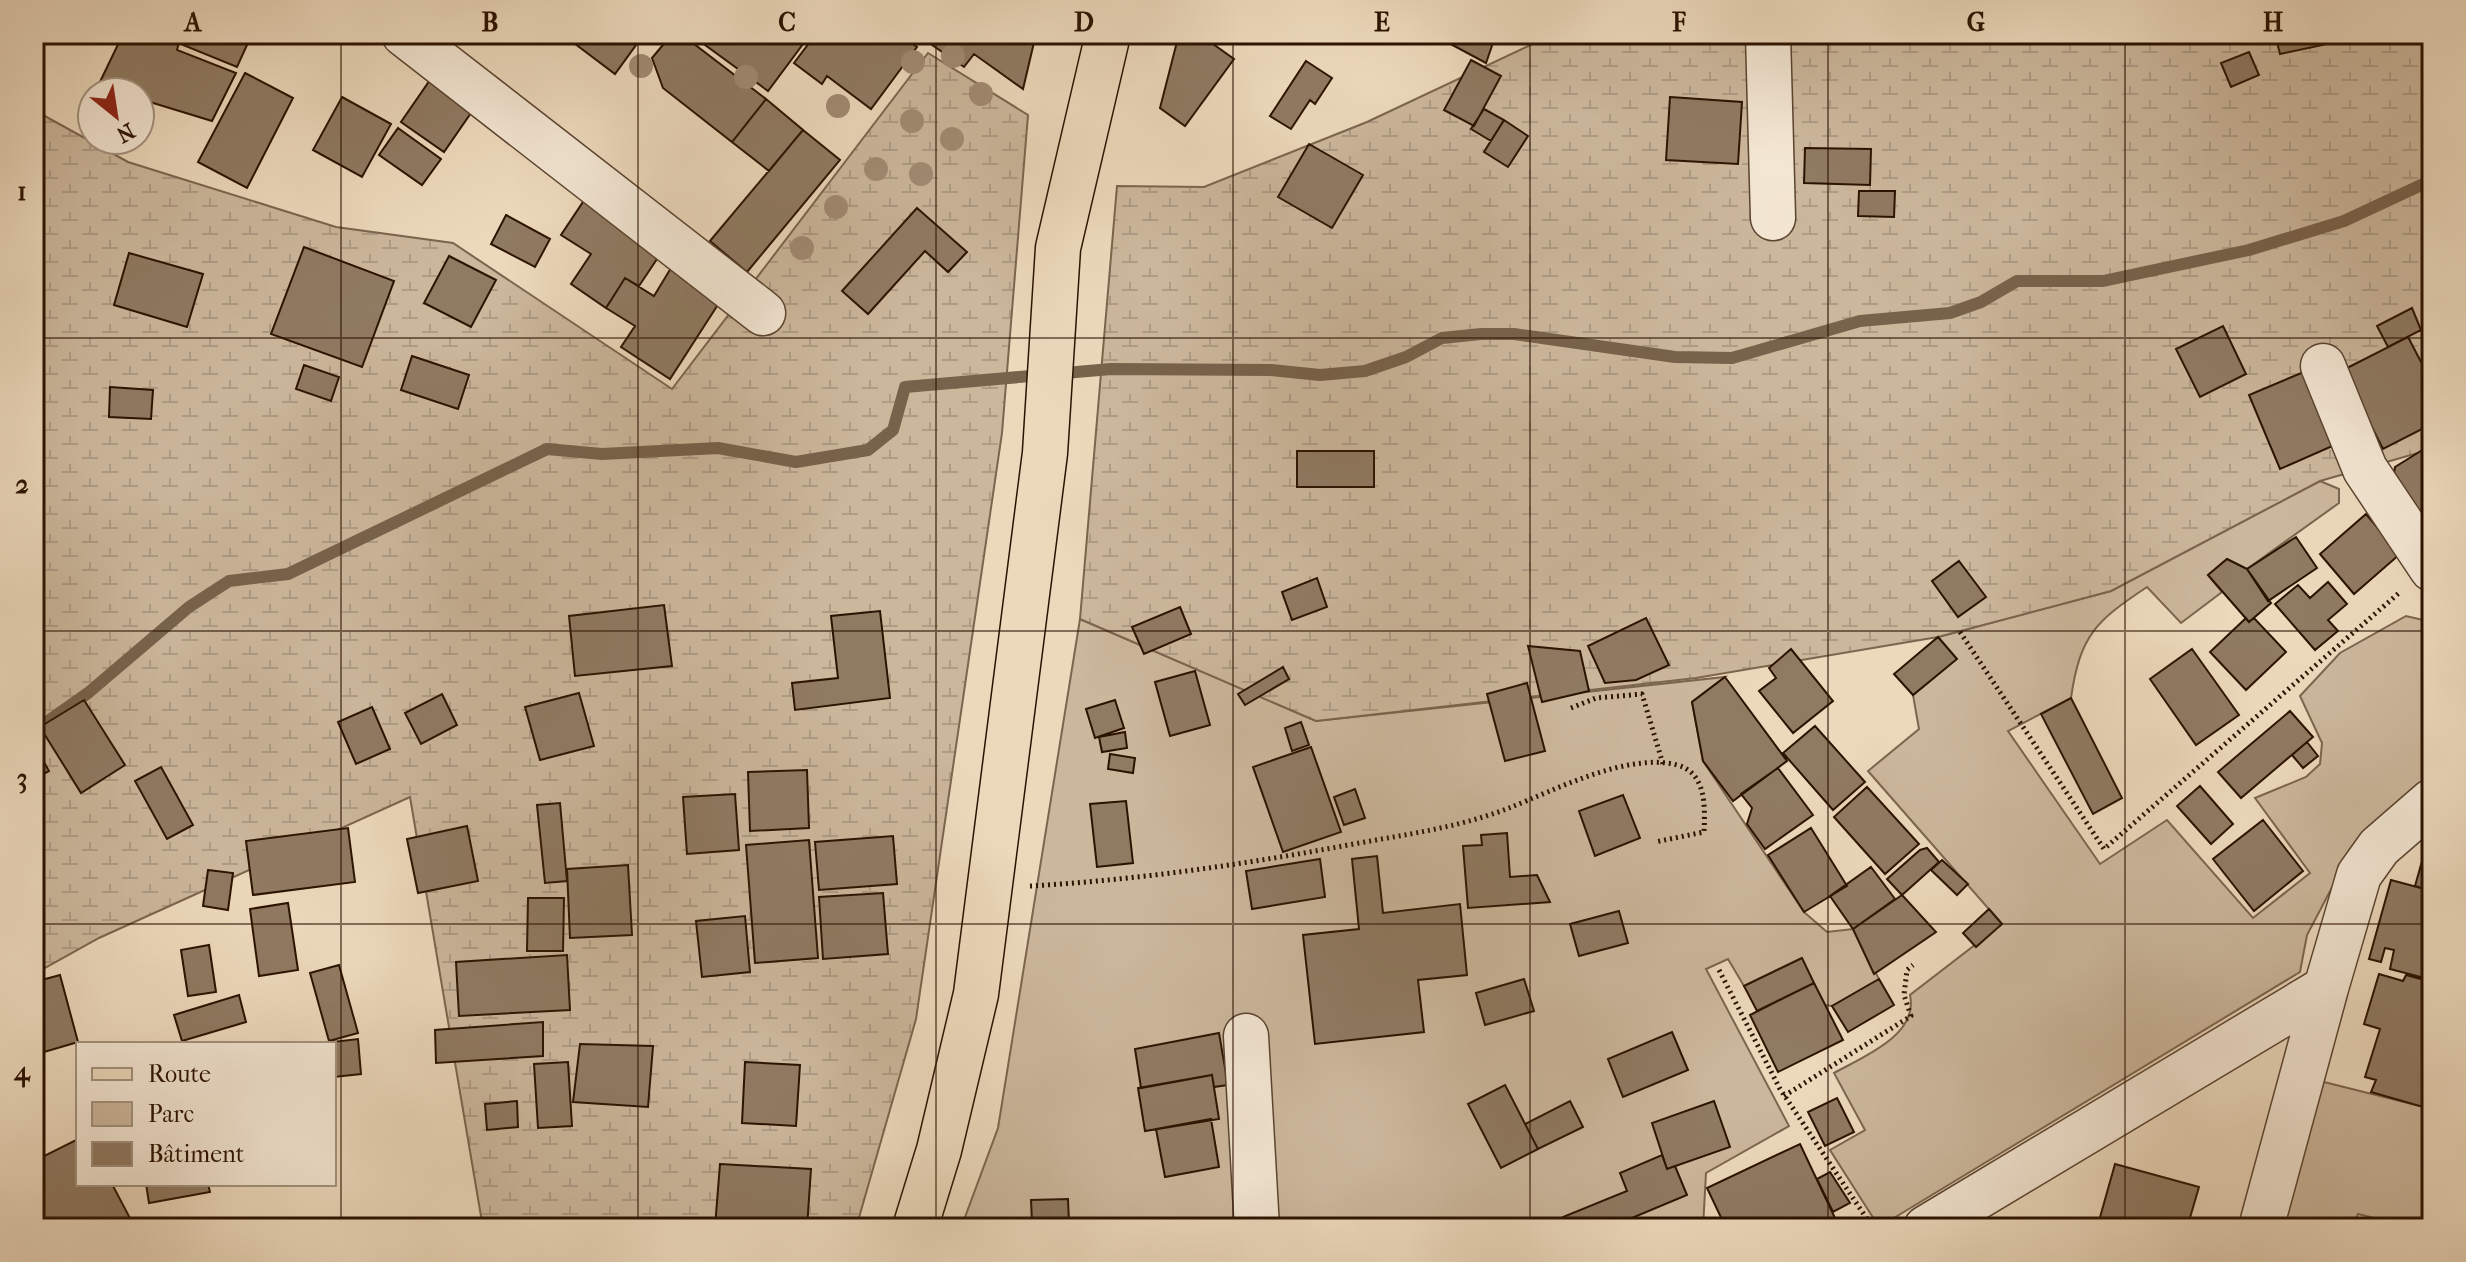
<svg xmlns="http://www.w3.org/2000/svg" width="2466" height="1262" viewBox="0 0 2466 1262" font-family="'IM FELL French Canon',serif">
<defs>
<pattern id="wetland-marsh" width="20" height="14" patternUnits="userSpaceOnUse" patternTransform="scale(2)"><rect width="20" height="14" fill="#cbb79c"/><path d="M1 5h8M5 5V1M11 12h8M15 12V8" fill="none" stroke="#ae9c85"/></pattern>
</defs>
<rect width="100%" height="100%" fill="#ecd9bc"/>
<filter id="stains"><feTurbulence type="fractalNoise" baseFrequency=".0025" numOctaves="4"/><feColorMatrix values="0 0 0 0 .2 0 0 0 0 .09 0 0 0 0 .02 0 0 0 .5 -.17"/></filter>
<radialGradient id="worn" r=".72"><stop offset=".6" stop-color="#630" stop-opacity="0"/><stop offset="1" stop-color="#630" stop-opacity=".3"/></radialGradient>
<path fill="#cbb79c" stroke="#7b654e" stroke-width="2" d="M2320,481L2339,489V503L2247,569L2227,559L2208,575L2222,592L2181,623L2147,587C2096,621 2080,635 2071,698L2008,731L2100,864L2167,820L2253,918L2310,873L2255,798L2306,777L2320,764L2322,743L2300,696L2340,653L2406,616L2432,622V778L2349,855L2307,935L2300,972L1879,1227L1830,1150L1865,1130L1834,1073C1863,1057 1919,1035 1910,995L2002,924L1868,771L1919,729L1913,695L1956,659L1938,637L2111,591Z
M1080,619L1316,721L1725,677L1692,702L1703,761L1804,912L1827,932L1853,929L1879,979L1832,1006L1825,1005L1801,958L1744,986L1728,959L1706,969L1789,1126L1706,1173L1703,1228H961L998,1128Z
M2320,1081L2432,1109V1228H2413L2358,1214L2352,1228H2282Z"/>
<path fill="url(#wetland-marsh)" stroke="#7b654e" stroke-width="2" d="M1554,34H2432V449L2320,481L2111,591L1938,637L1696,678L1316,721L1080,619L1117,186L1204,187L1367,122Z
M928,53L1028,115L1002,433L916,1019L856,1228H483L410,797L99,938L34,974V110L128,162L336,227L453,243L672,389Z"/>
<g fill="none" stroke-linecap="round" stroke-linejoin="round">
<path stroke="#77624b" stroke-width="12" d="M34,731L88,693L189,607L229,581L288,574L547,449L602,454L718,448L796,462L868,450L893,430L905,387L1111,369L1271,370L1320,375L1365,371L1406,357L1442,338L1481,334H1514L1675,357L1732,358L1860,321L1950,313L1981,302L2017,281H2103L2249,250L2344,221L2432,180"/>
</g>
<path fill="#8f7a62" stroke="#2b1301" stroke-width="2" d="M123,34H181L177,50L236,73L212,121L140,99V92H117L98,86Z
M187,34H252L237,67L183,45Z
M562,34H644L615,74Z
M672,34H681L766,99L732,142L663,88L652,58Z
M690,34H798L806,40L768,91Z
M816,34H900L917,47L871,109L827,76L822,84L794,63Z
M937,34H1036L1023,89L974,54L964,67L932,45Z
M1179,34H1199L1234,59L1185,126L1160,108Z
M1432,34H1496L1486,63Z
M2275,34H2325L2327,44L2280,54Z
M2249,52L2259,75L2231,87L2221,63Z
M1471,60L1501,76L1474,126L1444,110Z
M1306,61L1332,78L1315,104L1310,100L1291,129L1270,116Z
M245,73L293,98L247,188L198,162Z
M430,80L473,110L444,152L401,122Z
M342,97L391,124L362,177L313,150Z
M1670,97L1742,102L1738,164L1666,160Z
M766,99L803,130L769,171L732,142Z
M1484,109L1504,120L1491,141L1471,129Z
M1504,120L1528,136L1508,167L1484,152Z
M398,128L441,159L422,185L379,155Z
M803,130L840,160L747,272L710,241Z
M1309,144L1363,175L1332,228L1278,197Z
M1805,148L1871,149L1870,185L1804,183Z
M1859,191H1895L1894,217L1858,216Z
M589,193L667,244L639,286L625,278L606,308L571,284L591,254L561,235Z
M917,208L967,252L948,272L925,251L868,314L842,291Z
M506,215L550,239L535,267L491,244Z
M304,247L394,281L362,367L271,334Z
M129,253L203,274L187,327L114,305Z
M449,256L496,280L471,327L424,303Z
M674,263L726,292L670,379L621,347L635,326L606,308L625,278L654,296Z
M2412,308L2421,330L2388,347L2377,326Z
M2432,324V354L2421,330Z
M2223,326L2246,374L2200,397L2176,349Z
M2408,337L2432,383V424L2383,449L2343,370Z
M412,356L469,375L458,409L401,390Z
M304,365L339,377L331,401L296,389Z
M2306,371L2337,444L2280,469L2249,395Z
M110,387L153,390L151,419L109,417Z
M2432,444V534L2393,479L2395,467Z
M1297,451H1374V487H1297Z
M2366,514L2400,554L2354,594L2320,554Z
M2296,537L2317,568L2268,601L2247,569Z
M2227,559L2247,569L2271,603L2249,622L2208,575Z
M1959,561L1986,597L1958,617L1932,581Z
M1317,578L1327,607L1292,620L1282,592Z
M2328,582L2347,604L2328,620L2338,631L2315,650L2275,604L2298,585L2310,598Z
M664,605L672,666L575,676L569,616Z
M1180,607L1191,634L1144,654L1132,627Z
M880,611L890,698L795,710L792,683L838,678L831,616Z
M1646,618L1669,665L1636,680L1605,683L1588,646Z
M2246,618L2249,622L2254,618L2286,652L2246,690L2210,652Z
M1938,637L1957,659L1913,695L1894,674Z
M1528,646L1580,651L1589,691L1542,702Z
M1791,649L1833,701L1793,733L1759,691L1776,678L1769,668Z
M2192,649L2239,715L2196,745L2150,679Z
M1283,667L1289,679L1245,705L1238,694Z
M1195,671L1210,725L1170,736L1155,682Z
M1725,677L1787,761L1733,801L1703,761L1692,702Z
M1527,683L1545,751L1505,761L1487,694Z
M579,693L594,746L540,760L525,707Z
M442,694L457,725L421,744L405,713Z
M2071,698L2122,798L2093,814L2041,714Z
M84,700L125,765L81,793L40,727Z
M1115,700L1124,728L1095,738L1086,709Z
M372,707L390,749L356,764L338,722Z
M2290,711L2313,737L2241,798L2218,772Z
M1301,722L1309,745L1292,751L1285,728Z
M1815,726L1865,782L1833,810L1783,753Z
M1125,732L1127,748L1102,752L1099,737Z
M2307,742L2318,756L2303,768L2292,755Z
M34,744L49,771L34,779Z
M1311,747L1341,832L1283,852L1253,767Z
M1110,754L1135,758L1133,773L1108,769Z
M161,767L193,825L167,839L135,781Z
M1778,768L1813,815L1765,849L1747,824L1752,808L1741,794Z
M807,770L809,828L750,831L748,772Z
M2200,786L2233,824L2211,844L2177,806Z
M1867,787L1919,844L1885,874L1834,817Z
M1355,789L1365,818L1344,825L1334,797Z
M735,794L739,850L687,854L683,797Z
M1623,795L1640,838L1595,856L1579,811Z
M1126,801L1133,863L1097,867L1090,804Z
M560,803L567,881L545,883L537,805Z
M2263,820L2303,871L2254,911L2213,859Z
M467,826L478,881L418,893L407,839Z
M348,828L355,882L253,895L246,841Z
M1811,828L1847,886L1804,912L1768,855Z
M1507,833L1510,877L1537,875L1550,902L1468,908L1463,846L1482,845L1481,835Z
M893,836L897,884L819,890L815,842Z
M809,840L818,958L755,963L746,845Z
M1927,848L1939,862L1902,895L1887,879L1920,850Z
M2424,854L2432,857V891L2415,886Z
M1377,856L1383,913L1460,904L1467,975L1418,980L1424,1032L1315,1044L1303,935L1359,929L1352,859Z
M1320,859L1325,897L1252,909L1246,871Z
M1942,860L1968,884L1957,895L1931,870Z
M628,865L632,935L570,938L567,869Z
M1871,867L1895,899L1853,929L1830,896Z
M208,870L233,873L228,910L203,906Z
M2391,880L2432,891V980L2390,969L2394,950L2385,948L2381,962L2369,959Z
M883,893L888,954L823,959L819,897Z
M1902,895L1936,932L1874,974L1853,929Z
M528,898H564L563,951H527Z
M288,903L298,970L259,976L250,909Z
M1989,909L2002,924L1976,947L1963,933Z
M1619,911L1628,943L1579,956L1570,924Z
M745,916L750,972L702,977L696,921Z
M209,945L216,992L188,996L181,950Z
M567,955L570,1010L459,1016L456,962Z
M1802,958L1814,983L1757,1011L1744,986Z
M339,965L358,1033L329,1041L310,973Z
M2379,974L2403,981L2406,975L2432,982L2430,1109L2371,1092L2376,1080L2365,1077L2380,1029L2364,1024Z
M60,975L78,1042L34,1055V982Z
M1524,979L1534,1011L1485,1025L1476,993Z
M1879,979L1894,1005L1848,1032L1832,1006Z
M1814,983L1843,1040L1778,1072L1750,1015Z
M239,995L246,1022L182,1041L174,1015Z
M543,1022V1056L436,1063L435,1030Z
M1672,1032L1688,1070L1623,1097L1608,1059Z
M1219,1033L1228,1085L1214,1087L1212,1075L1141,1088L1135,1049Z
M358,1039L361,1074L334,1077V1044H315Z
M580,1044L653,1046L648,1107L573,1102Z
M568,1062L572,1126L538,1128L534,1064Z
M745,1062L800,1065L796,1126L742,1123Z
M1212,1075L1219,1119L1145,1131L1138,1088Z
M1505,1085L1538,1149L1501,1168L1468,1104Z
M1837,1098L1854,1132L1825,1146L1808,1112Z
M517,1101L518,1127L487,1130L485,1104Z
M1570,1101L1583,1127L1538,1149L1525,1124Z
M1714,1101L1730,1147L1667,1169L1652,1123Z
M1211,1119L1219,1167L1165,1177L1156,1129Z
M78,1139V1184H112L132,1222L121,1228H34V1161Z
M1800,1144L1835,1218L1814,1228H1726L1707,1188Z
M1662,1155L1667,1169L1675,1166L1687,1195L1608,1228H1568L1563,1217L1627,1191L1620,1173Z
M720,1164L811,1169L807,1228L715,1227Z
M2115,1164L2199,1187L2187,1228H2097Z
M1830,1172L1850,1203L1833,1212L1817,1179Z
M146,1184H208L210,1192L149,1203Z
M1068,1199L1069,1223H1032L1031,1200Z"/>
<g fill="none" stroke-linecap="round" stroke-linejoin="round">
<g stroke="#5b4430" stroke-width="47">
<path id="minor" d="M404,34L763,313
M1768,34L1773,218
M2323,366L2365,469L2432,569
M1246,1036L1257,1228
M1926,1228L2326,988L2359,875L2379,847L2432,801
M2261,1228L2326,988"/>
</g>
<g stroke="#2b1301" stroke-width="47">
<path id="major" d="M915,1228L939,1150L976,994L1045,453L1058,248L1108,34"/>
</g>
<path stroke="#2b1301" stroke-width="5" stroke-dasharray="2 4" stroke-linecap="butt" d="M1960,632L2104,849L2399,593
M1571,708L1596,698L1642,694L1663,764
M1030,886C1136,880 1239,865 1343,846C1400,835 1455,829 1509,808C1555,790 1628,752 1677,765C1707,773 1705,808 1704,832L1655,842
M1719,970L1780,1089L1873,1228
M1784,1096L1911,1016L1904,995L1907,970L1913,965"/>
<use href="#minor" stroke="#f3e6d3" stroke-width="44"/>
<use href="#major" stroke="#ecd9bc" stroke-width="44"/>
</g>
<g fill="#a18b73">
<circle cx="953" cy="56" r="12"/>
<circle cx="913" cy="62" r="12"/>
<circle cx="641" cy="66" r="12"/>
<circle cx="746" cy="77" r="12"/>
<circle cx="981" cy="94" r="12"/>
<circle cx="838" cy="106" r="12"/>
<circle cx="912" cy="121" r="12"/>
<circle cx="952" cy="139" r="12"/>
<circle cx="876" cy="169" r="12"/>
<circle cx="921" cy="174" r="12"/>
<circle cx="836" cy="207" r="12"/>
<circle cx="802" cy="248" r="12"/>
</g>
<path fill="none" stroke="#2b1301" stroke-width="2" stroke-opacity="0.55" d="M341,34V1228M638,34V1228M936,34V1228M1233,34V1228M1530,34V1228M1828,34V1228M2125,34V1228M34,338H2432M34,631H2432M34,924H2432"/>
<rect width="2466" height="1262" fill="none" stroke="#ecd9bc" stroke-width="88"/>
<rect x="76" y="1042" width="260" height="144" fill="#f3e6d3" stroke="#a3927f" stroke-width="2"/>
<rect x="92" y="1068" width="40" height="12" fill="#ecd9bc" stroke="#a3927f" stroke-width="2"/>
<text x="148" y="1082" font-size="24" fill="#2b1301">Route</text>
<rect x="92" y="1102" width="40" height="24" fill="#cbb79c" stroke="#a3927f" stroke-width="2"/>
<text x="148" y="1122" font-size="24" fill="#2b1301">Parc</text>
<rect x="92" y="1142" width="40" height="24" fill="#8f7a62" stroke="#a3927f" stroke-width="2"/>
<text x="148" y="1162" font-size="24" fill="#2b1301">Bâtiment</text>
<g transform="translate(116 116) rotate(150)"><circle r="38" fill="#f3e6d3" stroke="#a3927f" stroke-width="2"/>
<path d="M0-6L14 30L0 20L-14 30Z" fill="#8f2418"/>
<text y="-12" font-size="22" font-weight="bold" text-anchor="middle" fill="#2b1301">N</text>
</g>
<rect x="44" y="44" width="2378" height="1174" fill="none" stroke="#2b1301" stroke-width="3"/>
<g font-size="26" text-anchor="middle" font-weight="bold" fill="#2b1301">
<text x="193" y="31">A</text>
<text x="490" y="31">B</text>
<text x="787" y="31">C</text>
<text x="1084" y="31">D</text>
<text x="1382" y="31">E</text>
<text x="1679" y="31">F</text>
<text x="1976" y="31">G</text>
<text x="2273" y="31">H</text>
<text x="22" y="200">1</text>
<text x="22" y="493">2</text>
<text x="22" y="787">3</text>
<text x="22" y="1080">4</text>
</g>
<rect width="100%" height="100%" filter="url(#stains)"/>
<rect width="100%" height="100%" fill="url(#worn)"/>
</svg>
